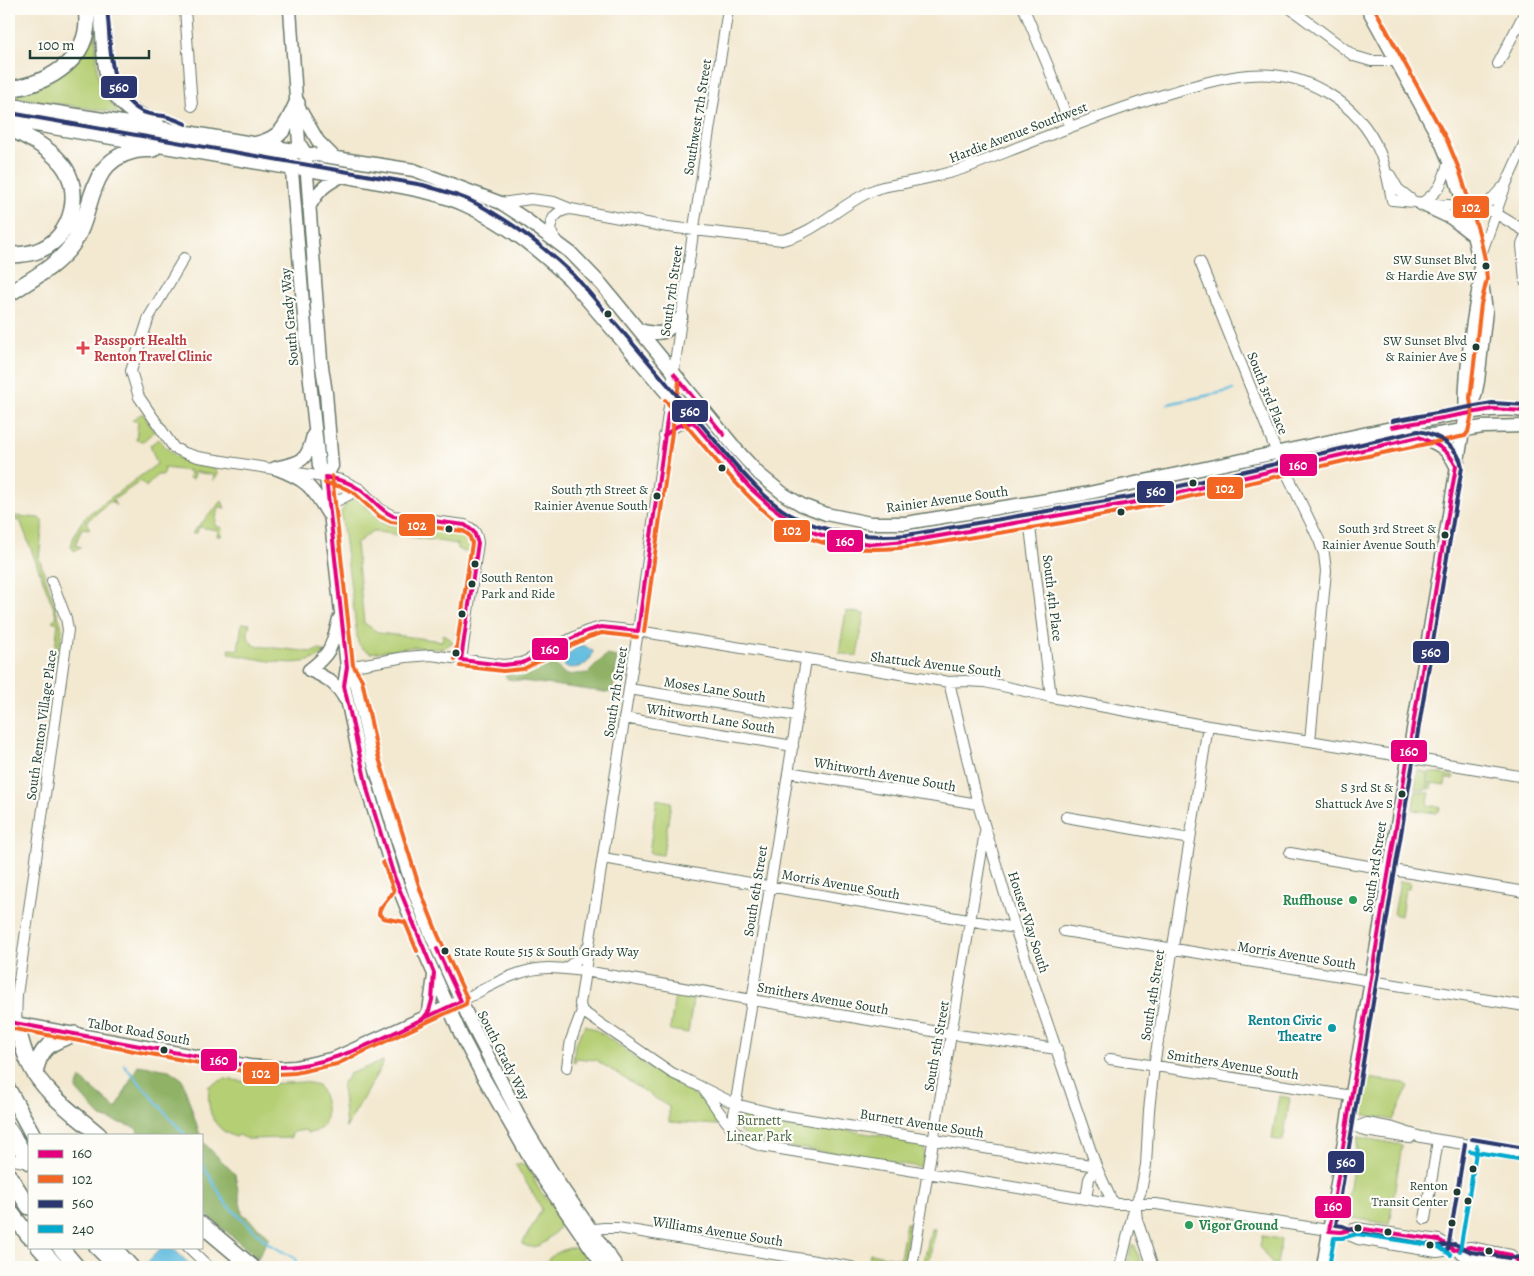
<svg xmlns="http://www.w3.org/2000/svg" width="1534" height="1276" viewBox="0 0 1534 1276" font-family="Alegreya,serif">
<rect width="100%" height="100%" fill="#fdfcf7"/>
<filter id="ink" filterUnits="userSpaceOnUse"><feTurbulence type="fractalNoise" baseFrequency=".02" numOctaves="2"/><feDisplacementMap in="SourceGraphic" scale="10" xChannelSelector="R" yChannelSelector="G"/><feConvolveMatrix kernelMatrix="1 2 1 2 8 2 1 2 1" color-interpolation-filters="sRGB"/></filter>
<filter id="wash" filterUnits="userSpaceOnUse"><feTurbulence type="fractalNoise" baseFrequency=".0096" numOctaves="4" result="noise"/><feDisplacementMap in="SourceGraphic" scale="20" xChannelSelector="R" yChannelSelector="G"/><feGaussianBlur stdDeviation="1.12" result="paint"/><feColorMatrix in="noise" values="0 0 0 0 0 0 0 0 0 0 0 0 0 0 0 0 0 1.4 0 .05"/><feComposite in="paint" operator="in"/></filter>
<g filter="url(#wash)">
<rect width="100%" height="100%" fill="#f3e8d0"/>
<path fill="#b5cf75" stroke="#6a8654" d="M90,27H95L97,69L100,86L118,113L16,97L17,94L36,89Z
M141,414H144L154,432L143,441L136,440L138,422L132,420Z
M159,439C176,461 188,464 214,467L217,472V477L213,481L214,475L194,472L193,479L189,478L190,471L164,468L163,475H157L146,487L141,481L113,500L116,506L111,501L86,522L90,529L82,528L75,545L81,547L74,551L71,546C75,532 79,523 90,513L157,464L150,445Z
M352,499H359L362,501L381,523L463,534L466,537L469,547L468,551L464,552L457,549V544L372,531L356,544L364,623L379,633L442,641L443,635L445,634L453,642L442,649L413,647L371,653L362,648L358,643L341,512L346,504Z
M222,501L225,508L218,507L215,526L222,528L221,536H217L218,530L199,527L197,533H192Z
M14,516L39,518L43,522L39,558L61,624L62,630L58,658H54L58,623L52,621L57,617L20,520L16,521Z
M846,611L864,614L857,656L839,653Z
M242,623L250,624C246,633 247,641 256,646L313,652L319,649L325,653C303,672 256,658 230,654L229,649L238,650Z
M1418,770L1427,772V789L1425,790L1415,789Z
M1429,772L1454,776L1453,779L1446,778L1445,785L1432,783L1431,789H1428Z
M1415,791L1430,793L1427,805L1440,807L1439,811L1436,813L1413,810Z
M657,799L671,802L663,855L649,853Z
M1400,881L1410,883L1409,889H1405L1401,916L1394,914Z
M675,995L693,999L688,1033L670,1030Z
M586,1025C606,1034 631,1055 650,1068C675,1085 703,1094 720,1120L718,1125L669,1122V1107L596,1060L576,1058L575,1063L573,1062L575,1044Z
M383,1061V1063L346,1128L342,1082L346,1080L349,1074Z
M1367,1078L1404,1083L1409,1086L1393,1120L1361,1114Z
M224,1079L266,1084L304,1082L318,1085C328,1100 334,1133 307,1133L306,1130L293,1132L290,1138L248,1139L239,1135L236,1137C211,1129 207,1109 209,1086Z
M1279,1096L1290,1098L1283,1141L1272,1139Z
M743,1111L781,1120L921,1142L924,1144L925,1158L920,1167L753,1141L739,1131L738,1121Z
M1358,1137L1402,1145L1389,1224L1345,1217Z
M515,1164L527,1165L534,1177V1180C537,1186 541,1193 545,1197C559,1213 569,1224 547,1239L548,1240C539,1246 532,1250 522,1244L542,1209Z
M906,1223H910L903,1264L869,1258L870,1253L900,1259Z
M931,1229H935L929,1263L924,1262Z
M1262,1236L1281,1239L1277,1265H1273L1260,1247Z
M1132,1245L1135,1246L1142,1267H1126Z
M569,1248H577L578,1251L584,1252L587,1255L571,1267H543C548,1256 558,1252 569,1248Z"/>
<path fill="#90b266" stroke="#58784d" d="M606,655L617,657L613,693L507,679L505,676L554,664L566,675L588,673Z
M138,1065L169,1070L182,1079L200,1135H139L136,1128L101,1117L76,1090L80,1078L116,1109Z
M201,1137L203,1142L235,1174L242,1213L269,1237L258,1258L201,1210Z"/>
<path fill="#63bde0" stroke="#417d8a" d="M583,645L593,651C590,665 579,670 565,667L564,660L575,648Z
M162,1247H171L193,1267L144,1266Z"/>
<g fill="none" stroke-linecap="round" stroke-linejoin="round">
<path stroke="#63bde0" stroke-width="2.5" d="M1168,404L1233,390
M124,1065L185,1135
M201,1162L226,1204L269,1244L296,1259V1267"/>
</g>
</g>
<g filter="url(#ink)">
<g fill="none" stroke-linecap="round" stroke-linejoin="round">
<g stroke="#69796b" stroke-width="12">
<path id="minor" d="M185,9L192,106
M1024,9L1048,66L1070,126
M1291,9L1354,56L1371,61H1396
M1498,64L1525,12
M1390,175L1398,189L1413,201
M501,203L531,199L554,202L571,209L668,227L782,240C815,234 843,202 874,190C883,186 894,185 904,183C927,178 951,174 973,165C1032,142 1090,118 1150,99C1179,90 1220,77 1249,75C1305,70 1358,102 1380,153C1386,168 1389,184 1392,200L1481,208L1495,213L1525,231
M1421,204C1442,188 1441,186 1449,161
M1481,208L1490,201L1502,188
M1525,237L1522,245L1525,281
M556,241L550,230C551,217 558,210 571,209
M184,258L149,317L131,371L139,397L174,448L185,453L198,457L342,480L360,489L380,509L393,516L465,525C474,529 477,533 478,543L461,660
M1479,260L1506,184L1525,142
M1200,262L1277,453L1319,540L1324,554L1326,571L1310,741
M664,436C673,427 680,422 693,422
M1027,503L1051,697
M329,505L360,489
M347,667L406,657L431,655L503,665L522,663L587,631L601,627L638,631L949,682L964,681L985,682L1051,697L1208,726L1310,741L1525,777
M949,682L978,804L1015,928L1096,1166L1111,1199L1115,1203
M629,689L797,716
M624,718L793,746
M788,772L978,804
M1066,817L1190,839
M1290,853L1525,892
M603,858L1015,928
M1064,931L1525,1006
M565,969L582,956L587,947
M461,1001C489,987 518,968 549,968C561,968 573,970 585,971L944,1033L1057,1049
M582,1011L672,1073L685,1079L735,1104L780,1115L1096,1166
M16,1023L17,995L68,630L66,618L52,581
M1110,1059L1352,1096
M567,1067L571,1040L582,1011L580,1004L585,971L638,631L692,240L728,9
M704,1090C720,1112 734,1140 762,1146L1116,1204H1156L1341,1232L1358,1239L1437,1252L1470,1247L1511,1255L1525,1267
M1355,1126L1365,1131L1410,1138
M1359,1126L1367,1123L1393,1128L1421,1137L1525,1154
M732,1127L806,660
M9,1159L29,1163
M1086,1199L1089,1179L1096,1166
M1136,1210L1137,1220L1153,1267
M1425,1219L1438,1140
M585,1230L604,1228H618L851,1267
M1341,1232L1357,1228L1439,1240L1469,1258L1509,1264L1519,1263
M188,1247L209,1267
M912,1267L985,832
M1120,1267L1135,1205L1141,1191L1146,1165L1149,1110L1154,1066L1208,726"/>
</g>
<g stroke="#69796b" stroke-width="15">
<path id="major" d="M290,9L299,143L306,154
M1368,9L1441,142L1453,171L1473,235L1479,260L1486,311L1478,381L1475,396L1466,413
M299,108L318,141L334,157
M291,151L414,170L501,203L524,218L571,253L602,285L737,450L759,474L785,495L802,505L826,514L870,523H906L1084,494L1447,416C1474,412 1498,407 1525,411
M291,159L307,352L319,466L326,477L347,667L344,686L364,778L394,876L423,949L461,1035L481,1073L533,1164L604,1267
M306,161L321,360L326,393L332,466L326,477
M291,167C322,172 353,178 385,184C413,189 442,194 469,207C507,225 540,251 570,280L735,473C750,488 764,504 782,517C791,523 803,527 813,531C852,545 882,545 922,539L1142,501L1419,437L1483,427L1525,426
M1421,204L1451,218L1473,235
M309,207C319,190 324,185 342,176
M640,330C662,336 666,334 681,317
M1421,438C1438,443 1448,449 1456,466
M275,468C306,480 311,485 328,514
M275,468C301,462 307,463 313,435
M347,667L356,682L372,757L395,833L415,894L432,937L471,1023L527,1131L560,1185L617,1267
M309,670C332,653 332,645 339,619
M309,670C326,677 336,683 345,699
M423,1019L429,1011L434,976
M9,1022L249,1066L277,1068L295,1067L335,1058L454,1004
M1323,1267L1466,413C1464,393 1467,372 1469,352C1472,327 1475,303 1481,279"/>
</g>
<g stroke="#69796b" stroke-width="18">
<path id="highway" d="M101,9C107,43 98,84 128,108C137,115 145,119 156,121
M9,89C51,83 94,57 86,9
M9,106L190,134L291,151
M9,119L291,167
M9,128C28,137 48,147 62,164C83,190 73,235 42,249C32,254 20,255 9,255
M257,144C282,139 287,125 297,103
M9,294C31,279 56,267 72,245C95,214 85,162 134,151C140,149 147,150 153,149
M16,1023C20,1036 23,1051 29,1063C43,1093 75,1114 99,1135
M35,1074C39,1047 51,1042 75,1034
M9,1091L33,1135
M9,1130L29,1162
M9,1176L29,1207
M9,1210L29,1236
M201,1224L252,1267
M39,1247L57,1267
M60,1247L77,1267
M97,1247L117,1267
M113,1247L131,1267"/>
</g>
<use href="#minor" stroke="#fff" stroke-width="10"/>
<use href="#major" stroke="#fff" stroke-width="12"/>
<use href="#highway" stroke="#fff" stroke-width="15"/>
<g stroke="#fdfcf7" stroke-width="8">
<path id="bus-1" d="M674,374L724,435
M1392,427L1493,409L1525,411
M664,436L677,426L693,422L749,487L769,505L791,521L815,533L842,541L873,544L916,540L1142,501L1419,437C1436,444 1448,449 1456,466L1329,1231L1341,1232L1357,1228L1439,1240L1454,1250L1470,1247L1511,1255L1525,1267
M638,631L668,413
M461,660L503,665L522,663L587,631L601,627L638,631
M9,1022L249,1066C265,1067 280,1068 296,1066C341,1061 382,1038 423,1019L429,1011L432,1000L434,973L394,876L368,792L344,686L347,667L326,477C338,479 350,482 359,489C372,497 379,510 393,516L465,525L474,532L478,543L461,660
M414,1023L461,1001L437,949"/>
</g>
<g stroke="#fdfcf7" stroke-width="8">
<path id="bus-2" d="M665,400C689,428 712,457 737,484C749,497 761,510 776,521C819,551 873,553 923,545L1062,523L1144,507L1344,461L1465,436L1468,432L1472,414L1470,398L1481,304L1487,279L1485,259L1479,233L1459,169L1447,140L1375,9
M325,483L342,487L353,492L379,516L391,522L463,531L469,535L472,543L455,659
M644,632L679,382
M460,666L503,671L523,669L589,637L602,633L637,637
M383,862L394,891L380,909L379,914L383,918L405,922L417,951
M9,1028L248,1072L277,1074L295,1073L337,1064L466,1004L467,998L438,935L421,892L378,755L362,680L353,665L332,476"/>
</g>
<g stroke="#fdfcf7" stroke-width="8">
<path id="bus-3" d="M107,9C112,44 105,91 141,111C148,115 157,115 164,116C172,118 179,121 186,124
M10,113L423,185C439,190 456,194 471,201C507,218 545,248 574,275C619,327 663,379 707,431C729,457 760,497 789,514C825,534 867,538 907,535L1141,495L1418,431C1437,434 1459,447 1462,467L1336,1225L1343,1226L1360,1233L1437,1246L1455,1244L1471,1252L1509,1258L1520,1257L1525,1260
M1392,421L1492,403L1525,405
M1472,1139L1525,1148
M1448,1249L1465,1144"/>
</g>
<g stroke="#fdfcf7" stroke-width="8">
<path id="bus-4" d="M1470,1151L1524,1160
M1460,1251L1477,1146
M1329,1267L1334,1238H1342L1357,1234L1437,1246L1451,1255"/>
</g>
<use href="#bus-1" stroke="#e5007d" stroke-width="4"/>
<use href="#bus-2" stroke="#f26522" stroke-width="4"/>
<use href="#bus-3" stroke="#2b376e" stroke-width="4"/>
<use href="#bus-4" stroke="#00a9ce" stroke-width="4"/>
</g>
</g>
<g fill="#1f3d34" stroke="#fdfcf7" stroke-width="2">
<circle cx="1486" cy="266" r="4.5"/>
<circle cx="608" cy="314" r="4.5"/>
<circle cx="1476" cy="347" r="4.5"/>
<circle cx="722" cy="468" r="4.5"/>
<circle cx="1193" cy="483" r="4.5"/>
<circle cx="657" cy="496" r="4.5"/>
<circle cx="1121" cy="512" r="4.5"/>
<circle cx="449" cy="529" r="4.5"/>
<circle cx="1445" cy="535" r="4.5"/>
<circle cx="475" cy="564" r="4.5"/>
<circle cx="472" cy="584" r="4.5"/>
<circle cx="462" cy="614" r="4.5"/>
<circle cx="456" cy="653" r="4.5"/>
<circle cx="1402" cy="794" r="4.5"/>
<circle cx="445" cy="951" r="4.5"/>
<circle cx="164" cy="1050" r="4.5"/>
<circle cx="1473" cy="1169" r="4.5"/>
<circle cx="1457" cy="1192" r="4.5"/>
<circle cx="1468" cy="1201" r="4.5"/>
<circle cx="1452" cy="1223" r="4.5"/>
<circle cx="1358" cy="1228" r="4.5"/>
<circle cx="1388" cy="1232" r="4.5"/>
<circle cx="1430" cy="1245" r="4.5"/>
<circle cx="1489" cy="1251" r="4.5"/>
</g>
<path fill="#e0444e" stroke="#fdfcf7" stroke-width="2" d="M80.5 340.5h5v5h5v5h-5v5h-5v-5h-5v-5h5z"/>
<g fill="#2e9e5b" stroke="#fdfcf7" stroke-width="2">
<circle cx="1353" cy="900" r="5"/>
<circle cx="1189" cy="1225" r="5"/>
</g>
<circle fill="#0f9aa8" stroke="#fdfcf7" stroke-width="2" cx="1332" cy="1028" r="5"/>
<g text-anchor="middle" stroke-width="4.5" stroke-linejoin="round" paint-order="stroke">
<g font-size="13" fill="#1f3d34" stroke="#fdfcf7" text-anchor="end">
<text x="1477" y="264">SW Sunset Blvd<tspan x="1477" dy="16">&amp; Hardie Ave SW</tspan></text>
<text x="1467" y="345">SW Sunset Blvd<tspan x="1467" dy="16">&amp; Rainier Ave S</tspan></text>
<text x="648" y="494">South 7th Street &amp;<tspan x="648" dy="16">Rainier Avenue South</tspan></text>
<text x="1436" y="533">South 3rd Street &amp;<tspan x="1436" dy="16">Rainier Avenue South</tspan></text>
<text x="481" y="582" text-anchor="start">South Renton<tspan x="481" dy="16">Park and Ride</tspan></text>
<text x="1393" y="792">S 3rd St &amp;<tspan x="1393" dy="16">Shattuck Ave S</tspan></text>
<text x="454" y="956" text-anchor="start">State Route 515 &amp; South Grady Way</text>
<text x="1448" y="1190">Renton<tspan x="1448" dy="16">Transit Center</tspan></text>
</g>
<g font-size="14" fill="#1f3d34" stroke="#fdfcf7">
<text transform="translate(697 117) rotate(-81)" y="5">Southwest 7th Street</text>
<text transform="translate(1018 132) rotate(-21)" y="5">Hardie Avenue Southwest</text>
<text transform="translate(671 291) rotate(-82)" y="5">South 7th Street</text>
<text transform="translate(289 317) rotate(-95)" y="5">South Grady Way</text>
<text transform="translate(1268 393) rotate(68)" y="5">South 3rd Place</text>
<text transform="translate(947 499) rotate(-8)" y="5">Rainier Avenue South</text>
<text transform="translate(1053 598) rotate(83)" y="5">South 4th Place</text>
<text transform="translate(936 664) rotate(7)" y="5">Shattuck Avenue South</text>
<text transform="translate(715 689) rotate(9)" y="5">Moses Lane South</text>
<text transform="translate(615 692) rotate(-81)" y="5">South 7th Street</text>
<text transform="translate(711 718) rotate(9)" y="5">Whitworth Lane South</text>
<text transform="translate(41 725) rotate(-82)" y="5">South Renton Village Place</text>
<text transform="translate(885 774) rotate(10)" y="5">Whitworth Avenue South</text>
<text transform="translate(1374 867) rotate(-81)" y="5">South 3rd Street</text>
<text transform="translate(841 884) rotate(10)" y="5">Morris Avenue South</text>
<text transform="translate(755 891) rotate(-81)" y="5">South 6th Street</text>
<text transform="translate(1029 922) rotate(72)" y="5">Houser Way South</text>
<text transform="translate(1297 955) rotate(9)" y="5">Morris Avenue South</text>
<text transform="translate(1152 995) rotate(-81)" y="5">South 4th Street</text>
<text transform="translate(823 998) rotate(10)" y="5">Smithers Avenue South</text>
<text transform="translate(139 1031) rotate(10)" y="5">Talbot Road South</text>
<text transform="translate(936 1046) rotate(-80)" y="5">South 5th Street</text>
<text transform="translate(504 1055) rotate(63)" y="5">South Grady Way</text>
<text transform="translate(1233 1064) rotate(9)" y="5">Smithers Avenue South</text>
<text transform="translate(922 1123) rotate(9)" y="5">Burnett Avenue South</text>
<text transform="translate(718 1231) rotate(9)" y="5">Williams Avenue South</text>
</g>
<g font-size="14" font-weight="bold" fill="#be3a42" stroke="#fdfcf7" text-anchor="start">
<text x="94" y="345">Passport Health<tspan x="94" dy="16">Renton Travel Clinic</tspan></text>
</g>
<g font-size="14" font-weight="bold" fill="#27864d" stroke="#fdfcf7" text-anchor="end">
<text x="1343" y="905">Ruffhouse</text>
<text x="1199" y="1230" text-anchor="start">Vigor Ground</text>
</g>
<g font-size="14" font-weight="bold" fill="#0d838f" stroke="#fdfcf7" text-anchor="end">
<text x="1322" y="1025">Renton Civic<tspan x="1322" dy="16">Theatre</tspan></text>
</g>
<g font-size="14" fill="#446244" stroke="#fdfcf7">
<text x="759" y="1125">Burnett<tspan x="759" dy="16">Linear Park</tspan></text>
</g>
</g>
<g stroke="#fdfcf7" stroke-width="2">
<rect x="100" y="75" width="38" height="24" rx="5" fill="#2b376e"/>
<rect x="1452" y="195" width="38" height="24" rx="5" fill="#f26522"/>
<rect x="671" y="399" width="38" height="24" rx="5" fill="#2b376e"/>
<rect x="1279" y="453" width="39" height="24" rx="5" fill="#e5007d"/>
<rect x="1206" y="476" width="38" height="24" rx="5" fill="#f26522"/>
<rect x="1136" y="480" width="39" height="24" rx="5" fill="#2b376e"/>
<rect x="398" y="513" width="38" height="24" rx="5" fill="#f26522"/>
<rect x="773" y="519" width="38" height="24" rx="5" fill="#f26522"/>
<rect x="826" y="529" width="38" height="24" rx="5" fill="#e5007d"/>
<rect x="531" y="637" width="38" height="24" rx="5" fill="#e5007d"/>
<rect x="1412" y="640" width="38" height="24" rx="5" fill="#2b376e"/>
<rect x="1390" y="739" width="38" height="24" rx="5" fill="#e5007d"/>
<rect x="200" y="1048" width="38" height="24" rx="5" fill="#e5007d"/>
<rect x="242" y="1061" width="38" height="24" rx="5" fill="#f26522"/>
<rect x="1327" y="1150" width="38" height="24" rx="5" fill="#2b376e"/>
<rect x="1314" y="1195" width="38" height="24" rx="5" fill="#e5007d"/>
</g>
<g font-size="14" text-anchor="middle" font-weight="bold" fill="#fff">
<text x="119" y="92">560</text>
<text x="1471" y="212">102</text>
<text x="690" y="416">560</text>
<text x="1298" y="470">160</text>
<text x="1225" y="493">102</text>
<text x="1156" y="496">560</text>
<text x="417" y="530">102</text>
<text x="792" y="535">102</text>
<text x="845" y="546">160</text>
<text x="550" y="654">160</text>
<text x="1431" y="657">560</text>
<text x="1409" y="756">160</text>
<text x="219" y="1065">160</text>
<text x="261" y="1078">102</text>
<text x="1346" y="1167">560</text>
<text x="1333" y="1211">160</text>
</g>
<rect width="1534" height="1276" fill="none" stroke="#fdfcf7" stroke-width="30"/>
<rect x="28" y="1134" width="175" height="115" fill="#fdfcf7" stroke="#a4b0a9"/>
<rect x="38" y="1150" width="25" height="8" fill="#e5007d" stroke="#a4b0a9"/>
<text x="72" y="1158" font-size="15" fill="#1f3d34">160</text>
<rect x="38" y="1175" width="25" height="8" fill="#f26522" stroke="#a4b0a9"/>
<text x="72" y="1184" font-size="15" fill="#1f3d34">102</text>
<rect x="38" y="1200" width="25" height="8" fill="#2b376e" stroke="#a4b0a9"/>
<text x="72" y="1208" font-size="15" fill="#1f3d34">560</text>
<rect x="38" y="1225" width="25" height="8" fill="#00a9ce" stroke="#a4b0a9"/>
<text x="72" y="1234" font-size="15" fill="#1f3d34">240</text>
<path d="M30 50v8h119v-8" fill="none" stroke="#1f3d34" stroke-width="2.5"/>
<text x="38" y="50" font-size="15" fill="#1f3d34" stroke="#fdfcf7" stroke-width="4" paint-order="stroke">100 m</text>
</svg>
